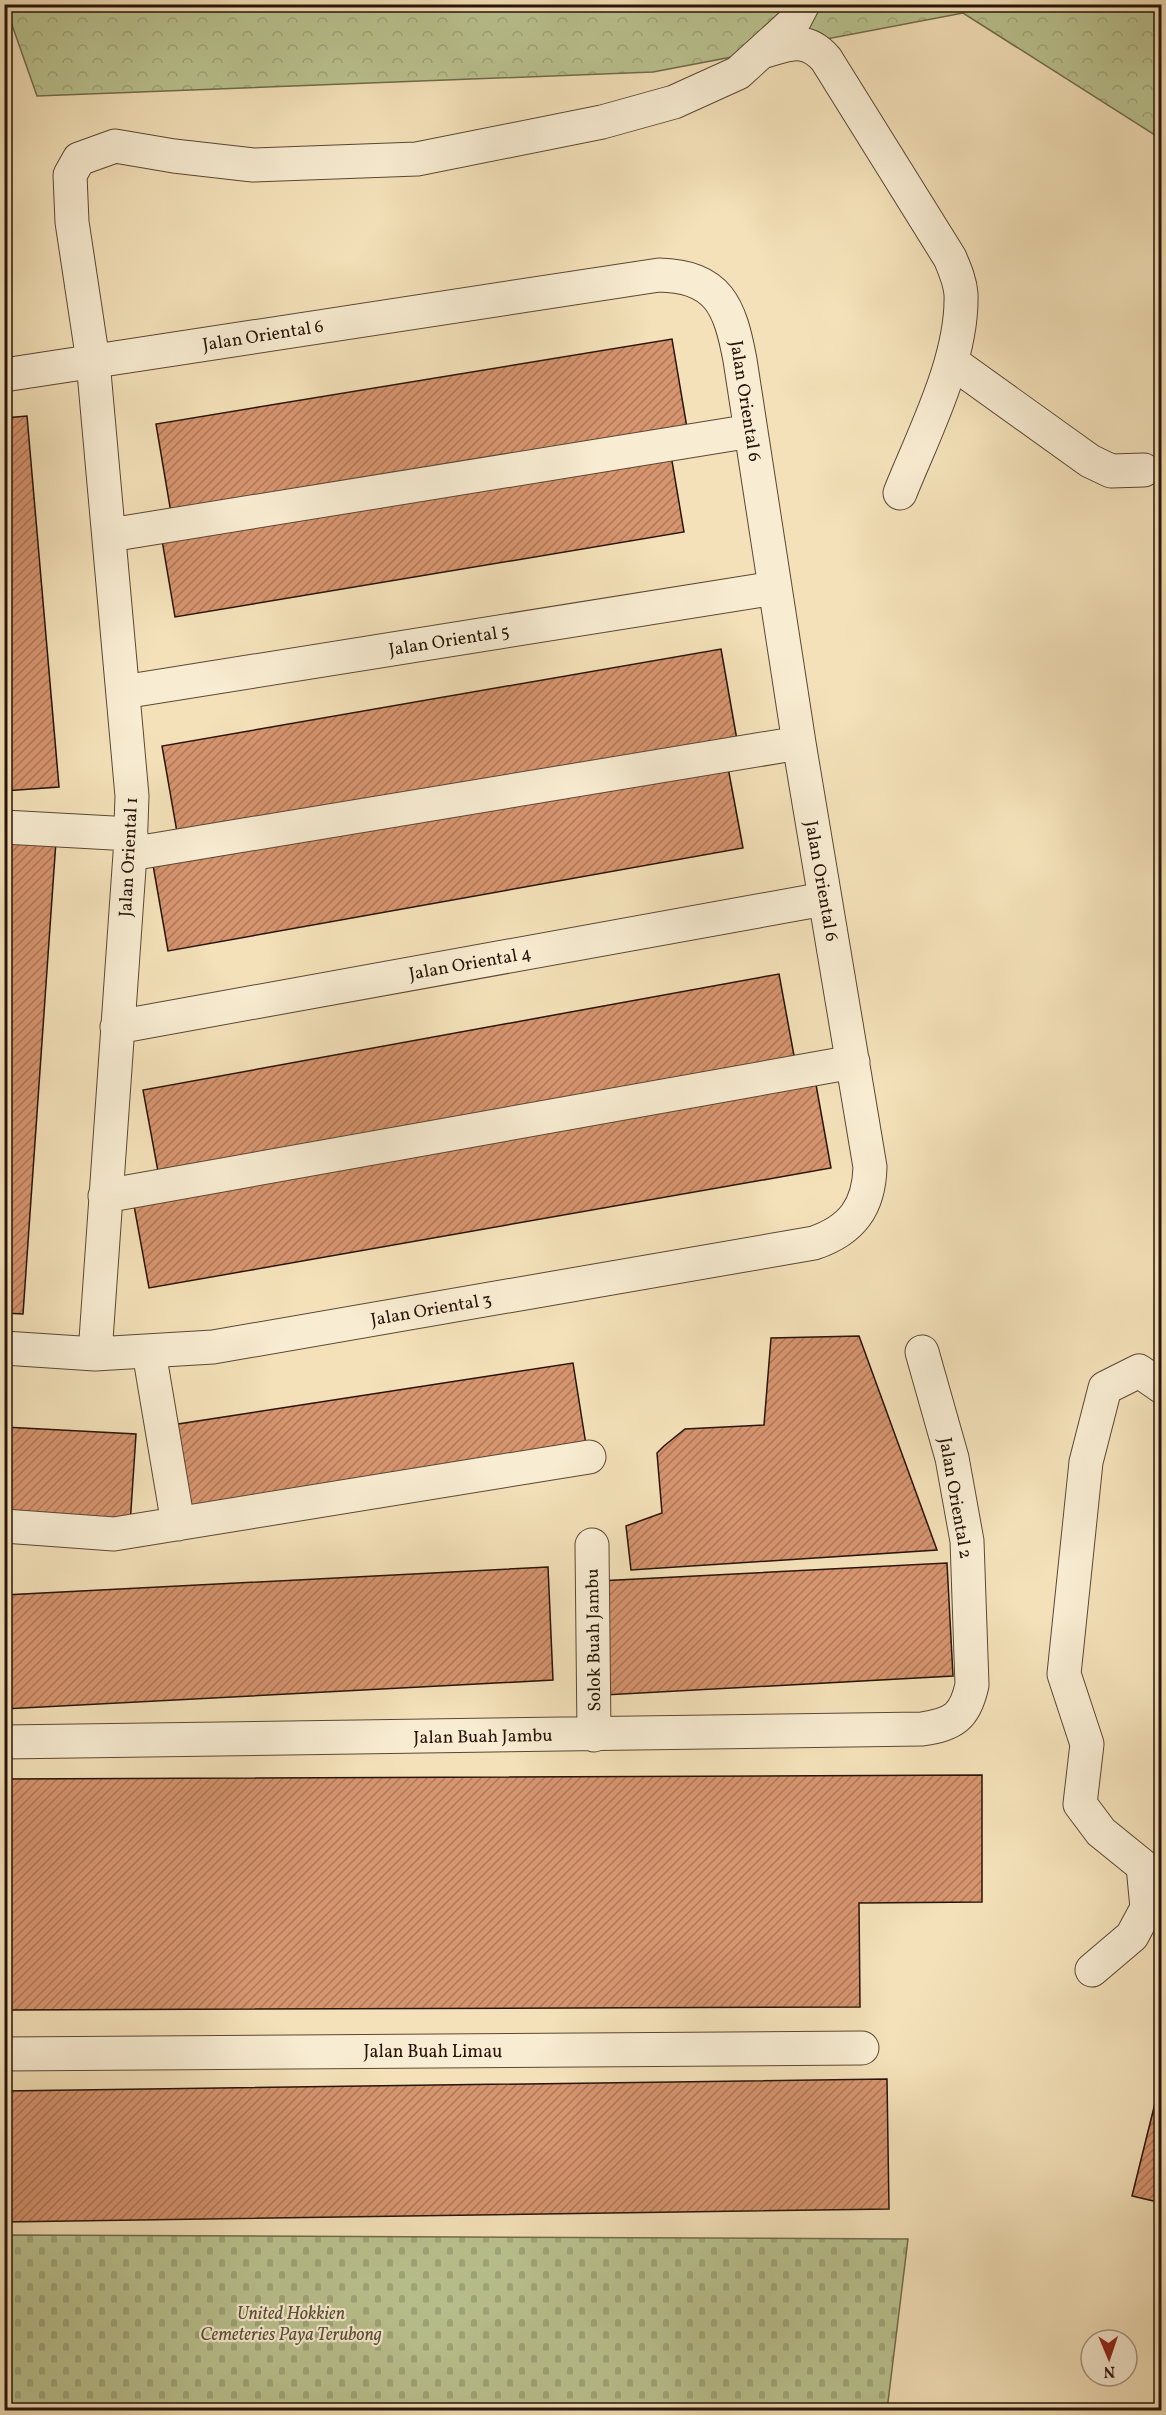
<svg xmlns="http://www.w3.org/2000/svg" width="1166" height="2415" viewBox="0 0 1166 2415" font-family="Vollkorn,serif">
<defs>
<pattern id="forest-crowns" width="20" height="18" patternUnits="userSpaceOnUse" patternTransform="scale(1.5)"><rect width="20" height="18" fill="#bac390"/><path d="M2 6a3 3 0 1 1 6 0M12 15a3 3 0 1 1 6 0" fill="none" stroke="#a0a77b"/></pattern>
<pattern id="cemetery-stones" width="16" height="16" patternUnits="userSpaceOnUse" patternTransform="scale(1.5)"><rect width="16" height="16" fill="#bac390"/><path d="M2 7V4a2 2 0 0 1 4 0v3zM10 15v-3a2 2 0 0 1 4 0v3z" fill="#a0a77b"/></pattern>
<pattern id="building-hatch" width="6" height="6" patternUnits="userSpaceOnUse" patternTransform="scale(1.5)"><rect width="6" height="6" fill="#d6946f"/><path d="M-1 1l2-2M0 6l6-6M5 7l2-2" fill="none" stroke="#ae7859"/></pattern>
</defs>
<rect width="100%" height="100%" fill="#f4e1b9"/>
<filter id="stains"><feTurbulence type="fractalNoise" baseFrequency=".00333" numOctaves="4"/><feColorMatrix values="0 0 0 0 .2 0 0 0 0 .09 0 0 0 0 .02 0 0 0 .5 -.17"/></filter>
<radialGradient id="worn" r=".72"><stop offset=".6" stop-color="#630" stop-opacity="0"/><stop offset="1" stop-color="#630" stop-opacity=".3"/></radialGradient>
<path fill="url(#forest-crowns)" stroke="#706c4c" stroke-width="1.5" d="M5,5H1161V139L963,13L653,72L37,96Z"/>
<path fill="url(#cemetery-stones)" stroke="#706c4c" stroke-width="1.5" d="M5,2235L908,2239L887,2410H5Z"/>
<path fill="url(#building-hatch)" stroke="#271408" stroke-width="1.5" d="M672,339L687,428L171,513L156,424Z
M27,416L59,787L4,791V418Z
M670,449L684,532L175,617L161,534Z
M721,649L737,740L178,838L162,746Z
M727,762L743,848L168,951L153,865Z
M4,838L56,841L23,1314L4,1313Z
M779,974L795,1061L159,1177L143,1090Z
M815,1079L831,1168L149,1288L133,1200Z
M859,1336L937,1550L631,1570L626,1526L662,1513L657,1453L664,1446L685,1429L764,1425L771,1338Z
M573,1363L587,1451L185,1513L172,1425Z
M4,1427L136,1434L130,1525L4,1518Z
M947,1563L953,1676L604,1695L598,1581Z
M548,1567L553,1680L4,1709V1595Z
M982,1775V1902L859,1903L860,2007L4,2010V1779Z
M1162,2075V2203L1132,2196Z
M887,2079L889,2209L4,2222V2091Z"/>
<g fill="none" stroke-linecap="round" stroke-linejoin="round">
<g stroke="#5a4734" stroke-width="35">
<path id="minor" d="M761,52C788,45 805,35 826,59L950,258C955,270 960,281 961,294C963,359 924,433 900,493
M952,362L1090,461L1111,471L1144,470
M4,375L659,275C719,276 730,307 740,360L799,743L870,1167C869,1207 852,1230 814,1243L213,1347L95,1354L4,1348
M110,535L751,431
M123,692L775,588
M4,827L131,834
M130,854L799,743
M117,1027L824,899
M105,1196L853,1062
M149,1352L178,1524
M95,1354L130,854L132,796L93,361L72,222L70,175L79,159L115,146L174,156L253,165L417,159L602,122L674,102L738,73L793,23L803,4
M4,1526L114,1534L589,1457
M592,1545L594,1735
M4,1742L922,1729C954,1724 965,1717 972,1685L967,1541L952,1458L922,1352
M1092,1970L1132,1936L1147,1908L1143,1866L1101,1832L1080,1804L1087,1744L1064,1674L1086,1462L1105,1388L1139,1371L1162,1387
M4,2054L862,2048"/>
</g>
<use href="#minor" stroke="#f8ecd2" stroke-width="33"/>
</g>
<g text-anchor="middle" stroke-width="4.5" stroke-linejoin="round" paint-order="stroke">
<g font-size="18" fill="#271408" stroke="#f8ecd2">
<text transform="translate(263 335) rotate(-9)" y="6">Jalan Oriental 6</text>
<text transform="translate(746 401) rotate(81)" y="6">Jalan Oriental 6</text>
<text transform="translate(449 640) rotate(-9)" y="6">Jalan Oriental 5</text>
<text transform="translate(128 857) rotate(-87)" y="6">Jalan Oriental 1</text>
<text transform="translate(822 881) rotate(80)" y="6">Jalan Oriental 6</text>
<text transform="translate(470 963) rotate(-10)" y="6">Jalan Oriental 4</text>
<text transform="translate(431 1309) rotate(-10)" y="6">Jalan Oriental 3</text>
<text transform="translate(956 1498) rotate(80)" y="6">Jalan Oriental 2</text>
<text transform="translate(593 1640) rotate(-91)" y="6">Solok Buah Jambu</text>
<text transform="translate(483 1736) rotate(-1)" y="6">Jalan Buah Jambu</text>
<text x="433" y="2057">Jalan Buah Limau</text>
</g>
<g font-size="18" font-style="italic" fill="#5a5138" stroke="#f8ecd2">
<text x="291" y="2319">United Hokkien<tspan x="291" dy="21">Cemeteries Paya Terubong</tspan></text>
</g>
</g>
<rect width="1166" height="2415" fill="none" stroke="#f4e1b9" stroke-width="24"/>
<rect x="6" y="6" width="1154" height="2403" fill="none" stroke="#271408" stroke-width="3"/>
<rect x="12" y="12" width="1142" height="2391" fill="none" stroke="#271408" stroke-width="1.5"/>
<g transform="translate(1109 2358) rotate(178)"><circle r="28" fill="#f8ecd2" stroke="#a49681" stroke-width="1.5"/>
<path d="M0-4.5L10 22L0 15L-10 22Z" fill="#8f2418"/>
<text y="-9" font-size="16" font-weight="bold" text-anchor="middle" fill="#271408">N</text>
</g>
<rect width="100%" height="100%" filter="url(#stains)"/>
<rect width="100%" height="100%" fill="url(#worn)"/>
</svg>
